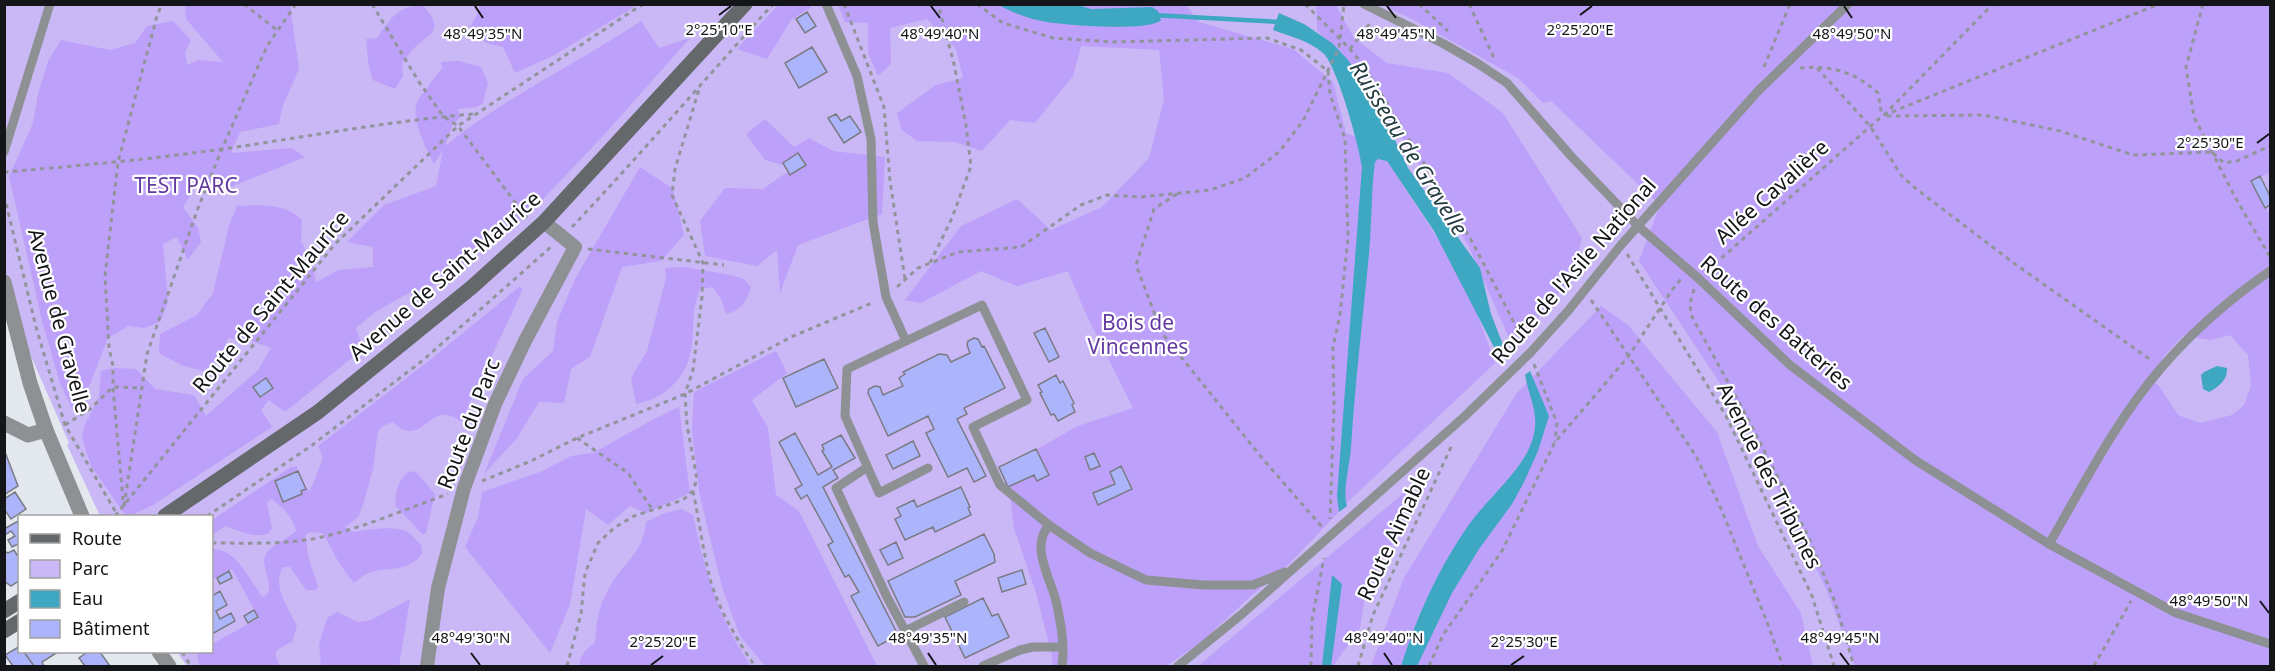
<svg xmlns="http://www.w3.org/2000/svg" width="2275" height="671" viewBox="0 0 2275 671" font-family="'Noto Sans',sans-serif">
<rect width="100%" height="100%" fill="#e3e8ef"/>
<path fill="#cab8f6" d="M4,5H2270V666H187L177,652H212V516H100L67,445L69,443L5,297Z"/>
<path fill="#bca0f9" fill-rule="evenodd" d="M185,5H290L299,69L282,108L279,124L240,132L231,153L292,148L305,157L218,192L196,187L183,207L198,228L201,242L188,260L177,237L163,244L168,302L160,322L144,328L128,326L108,338L84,399L73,411L60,383L42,321L9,176L33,123L38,94L48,61L61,40L110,50L135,43L147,26L173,21L191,40L185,52L187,65L198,60L223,62L186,19Z
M417,5H423L431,15L435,26L431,34L414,48L402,63L403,76L395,89L373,80L369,68L366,39L377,38C390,20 394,10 417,5Z
M632,5L634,7L551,57L515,73L503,47L486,43L470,27L479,11L480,5Z
M778,5H812L810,8L791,20L767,59L737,49Z
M838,5H1186L1199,22L1293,49L1333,82L1346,133L1377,145L1465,281L1495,363L1353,497L1289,564L1250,597L1200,643L1166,666H1052V656L1036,593L1014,528L1008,477L1021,458L1078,426L1133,408L1086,314L1068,271L1017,286L981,271L921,303L905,300L961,226L1017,199L1051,230L1102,207L1149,158L1164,100L1159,50L1081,46L1073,76L1035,123L1010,120L982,151L955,142L917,141L902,130L897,113L936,85L963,78L956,49L927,19L890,28L891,64L878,76L868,53V23L845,22Z
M1316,5H1336L1354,38L1387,63L1448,73L1503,113L1582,238L1573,276L1513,347L1468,245L1401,136L1317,30Z
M1382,5H2270V172L2252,182L2270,215V666H1855L1827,591L1743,418L1639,261L1660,205L1551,101L1543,103L1518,78L1412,19ZM2230,335L2248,355L2251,386L2244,405L2232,415L2200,423L2178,415L2159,386L2149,379L2166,354L2183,336L2211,340Z
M641,21L659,48L690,38L603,136L529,214L441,283L409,293L375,312L356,328L363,349L285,412L269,400L261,410L272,427L153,505L130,516L124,513L91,466L82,438L84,427L99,397L101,371L115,368L136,369L155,389L194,395L206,416L258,370L271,348L251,341L228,338L220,360L203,371L181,365L159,353L160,334L197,315L213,293L229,226L237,206C260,205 285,203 302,220L301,242L312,261L316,282L339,270L373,267V247L347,242L384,205L436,186L443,150L434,164C426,148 408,116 419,98C420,95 423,94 425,91C431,83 434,76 442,69L441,62L459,61L481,67L488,83L483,103L477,107L458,109L460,118L453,124L445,146C505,97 577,64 641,21Z
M765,119L794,147L809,138L833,151L885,157L882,214L798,245L780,293L777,250L757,266L705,256L700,221L725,188L763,189L793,168L765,160L746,134Z
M640,167L673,189L684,235L661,261L622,267L590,357L571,369L564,403L539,402L517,438L484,474L523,379L553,351L557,322L575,279Z
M684,267L731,275L744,279L751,287C747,301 741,311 726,314L721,299L713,287L700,289C685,325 704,353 673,385C662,396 651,401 636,404L631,378L647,351L666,278L665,268Z
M519,287L523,289L461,422C435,399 424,438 404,430C400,429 396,424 393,422L383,426L378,431L373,469L363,505L358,517L345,527L352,532C366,530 393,525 406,531C412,534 417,541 421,545L422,554C408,572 390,567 371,572C365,574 359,579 354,583L339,563L323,533L310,532L305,535L309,560L318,586L316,590H306L290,567H283C271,585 289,609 297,626L292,642L278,649L275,654L280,666H200L197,655L200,652H212V644L259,618L232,569L212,580V549C237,549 249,579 262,597L267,595C274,581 259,565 266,554C272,544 288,539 296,531C293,517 283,508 272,499L267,502L272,528L268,534C250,538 241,531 225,526L212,535V520L291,467L297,466L299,482L310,491L323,458L318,446L430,360Z
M1601,306L1629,326L1717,432L1758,546L1801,613L1813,666H1371L1404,578L1516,394Z
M776,351L787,373L752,400L768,428L776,495L799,511L877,666H765L740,636L722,587L699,492L692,430L694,392Z
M679,407L690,493L646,513L630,506L608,525L586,509L570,604L550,653L465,547L478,517L482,492L540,472L571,456L593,453L652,420Z
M410,471L417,473L435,494L426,533L423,535L395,505C396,491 398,479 410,471Z
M1405,492L1420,496L1366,590L1360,628L1333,666H1198Z
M682,509L693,515C704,568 719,621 751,666H580C579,656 587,648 595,643C596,623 599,605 609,588C623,562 643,554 646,522L665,513Z
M410,599L399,666H321L319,644L327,618L337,612L358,622L371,620Z"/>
<path fill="#3ea7c1" d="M999,5H1078L1091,9L1152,7L1158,11L1161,20C1149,32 1065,25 1047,22C1030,19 1013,13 999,5Z
M1279,13L1304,24L1332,43L1348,60L1378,104L1408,168L1480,268L1491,314L1505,350L1502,353L1495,349L1434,231L1387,161L1378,159L1375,162C1371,192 1372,222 1369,253C1363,318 1355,383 1351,448C1350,463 1342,494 1347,506L1339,512L1337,496L1362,167C1359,146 1337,65 1323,53C1308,40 1291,37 1273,30Z
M2217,366L2227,368C2228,380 2218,387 2209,392L2203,389L2201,375L2204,372Z
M1530,371L1549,416L1538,451L1524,482L1512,504L1479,549L1452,593L1417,666H1401C1417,616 1438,569 1468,526C1488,497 1524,470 1533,438C1540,413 1529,398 1525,375Z
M1332,575L1342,584L1331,666H1322Z"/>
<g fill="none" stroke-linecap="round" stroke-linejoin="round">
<path stroke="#3ea7c1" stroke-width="4.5" d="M1153,15L1279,22"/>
</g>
<path fill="#acb5fc" stroke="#7a7b82" stroke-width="1.5" d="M807,12L816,26L805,33L796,19Z
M812,47L827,72L799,88L785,63Z
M836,114L841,121L850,116L861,132L844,143L828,118Z
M798,153L806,165L790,175L783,163Z
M2260,176L2270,196V205L2265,208L2251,181Z
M1045,328L1059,357L1049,362L1034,333Z
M974,338L978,339L982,347L984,346L1005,388L964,408L967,414L957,419L986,476L974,482L967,468L948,477L926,433L934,429L928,416L888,436L868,393L869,389L875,386L880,387L883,395L903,386L899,378L905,374L903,372L939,354L947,355L951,362L970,353L967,345L968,341Z
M824,359L838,388L796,407L783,378Z
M1056,375L1060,383L1063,381L1074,403L1072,405L1075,412L1058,421L1054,414L1051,415L1040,393L1042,392L1038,385Z
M266,378L273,388L260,397L253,387Z
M795,433L818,475L832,467L822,451L824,450L822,445L841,435L855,458L833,470L838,478L823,487L898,635L878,646L851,596L859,592L849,575L845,577L828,545L833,542L807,495L801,499L795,489L802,485L779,442Z
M913,441L920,456L893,469L886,455Z
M1036,449L1049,475L1037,481L1034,475L1008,487L999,467Z
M5,452L18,486L4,495V452Z
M1094,453L1100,466L1090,470L1085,457Z
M1121,466L1132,489L1098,505L1093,493L1115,484L1110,472Z
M298,471L306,489L301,491L302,494L283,502L275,481Z
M961,487L970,507L968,508L971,515L935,532L933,527L905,540L895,519L901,516L897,508L914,500L917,507Z
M15,492L26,509L11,519L4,509V499Z
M20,520V543L12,547L8,540L15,536L11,531L5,535L4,529Z
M984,534L994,554L995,562L955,581L961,595L915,617H905L888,581Z
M896,542L903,558L888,565L880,550Z
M14,550L17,555L20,554V580L11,586L4,581V551L8,553Z
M1022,570L1026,584L1002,592L998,578Z
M229,571L232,578L220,584L217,578Z
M220,591L227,605L216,611L220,619L231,613L235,621L212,634V596Z
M983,598L992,616L998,614L1009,637L965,658L945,617Z
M254,610L258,617L248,623L244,616Z
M20,646V652H24L34,666H13L5,655Z
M24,652H58L42,662L44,666H34Z
M85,652H100L110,666H85L79,658L86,653Z"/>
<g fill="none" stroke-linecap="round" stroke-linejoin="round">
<path stroke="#91959b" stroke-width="3" stroke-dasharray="4.5 4.5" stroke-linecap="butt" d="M244,4L278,31
M372,4L419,82L443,116L458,126L527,218
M844,4L884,107L890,181L905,279
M977,4L1003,23L1053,38L1112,42L1267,38L1301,50L1328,71L1330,94L1345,139L1348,238L1340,315L1333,347L1334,407L1330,519
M1305,4L1350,49L1364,66L1473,243L1524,342
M1419,4L1448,31
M1469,4L1495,60
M2203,4L2186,67L2194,117L2235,197L2270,257
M1350,49L1371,22
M1764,67L1790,4
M1800,68C1831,65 1855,72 1878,93L1882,116
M1817,68L1870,126L1901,175L1915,188L2015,264L2151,360
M1884,115L1993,4
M1887,116L1984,115L2060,131L2133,155L2212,152
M2213,153L2224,163L2237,161L2270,146
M4,172C78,166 151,159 223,149C306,137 389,121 473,114
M1177,194L1154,209L1136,265L1162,333L1262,458L1322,527
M4,195L36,327L65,425L118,516
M572,227C641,154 706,78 773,4
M588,249L724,265
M1627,254L1726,416L1812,596L1834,666
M930,263L952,218L971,166L966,125L954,64L938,4
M1708,270L1882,116L2159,4
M897,287L918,268L958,252L1021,247L1081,205L1107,195L1141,197L1210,190L1245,178L1279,152L1303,121L1339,48L1344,4
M1694,289L1690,303L1691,315L1746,415L1808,536L1835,602L1854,666
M1591,300L1696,456L1719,504L1767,622L1783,666
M1534,364L1557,423L1555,442
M65,425L90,409L113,387L142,388
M577,438L628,473L652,509
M482,481L531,461L577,438L685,394L791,337L874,302
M693,491C699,520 703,550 710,579C719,610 737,640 755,666
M123,500L113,387V366L109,348L105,276L118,162L157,16L162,4
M124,506L147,354L198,208L222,149L267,46L296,4
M115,516L335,244L458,126L643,4
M207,516L311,446L422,361L552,246
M212,543C247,543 286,545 322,537C365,527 406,509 448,494
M182,652L191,666
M567,666L581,614L585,573L598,543L614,528L634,516L683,500L693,491L697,479L687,425L685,394L693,370L702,297L703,263L672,195L675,169L700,86
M1311,666L1312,620L1324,558
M1358,666L1373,615L1452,445
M1429,666L1443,635L1502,551L1555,442L1628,357L1672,290L1681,279
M2094,666L2131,601"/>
<path stroke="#8e9193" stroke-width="9" d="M826,4L857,76L871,139L873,222L886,297L906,341
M1364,4L1444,44L1477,63L1507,83L1571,156L1638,226L1698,278L1790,365L1915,460L2049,544L2176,613L2270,644
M4,152L50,4
M866,468L836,488L887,597L924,666
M928,468L879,493L845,416L847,369L982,305L1027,400L973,427L1000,485L1049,525L1090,553L1146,580L1203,585H1253L1285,572
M1049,525C1029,548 1052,580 1057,605C1061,625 1065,646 1062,666
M2049,544C2084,484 2116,420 2162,367C2193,331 2231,298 2270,271
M905,631L964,602
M983,666L1020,650L1033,647H1063
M1178,666L1242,614L1465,416L1530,353L1568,311L1621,245L1758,91L1848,4"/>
<path stroke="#8e9193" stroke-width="14" d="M427,666L438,588L464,488L495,404L525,341L575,247L544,222"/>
<path stroke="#8e9193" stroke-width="15" d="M4,423L28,435L46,430"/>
<path stroke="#8e9193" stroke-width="15" d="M4,282L30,383L46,430L82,516
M159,652L169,666"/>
<path stroke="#64686b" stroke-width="15" d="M165,516L318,412L472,287L544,222L745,4
M4,611L20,601
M4,631L20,621"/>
</g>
<path fill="none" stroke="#131518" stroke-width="2" d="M475,6L483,18M931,6L940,18M1387,6L1396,18M1844,6L1852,18M719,15L731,6M1580,15L1592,6M2257,143L2269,134M2260,601L2269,613M471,653L480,665M928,653L936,665M1384,653L1392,665M1840,653L1849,665M651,665L663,656M1511,665L1524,656"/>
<g text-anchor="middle" stroke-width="4.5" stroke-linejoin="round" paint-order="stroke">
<g font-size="21" fill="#633ba0" stroke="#fff">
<text x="186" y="193">TEST PARC</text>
<text x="1138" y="330">Bois de<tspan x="1138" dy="24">Vincennes</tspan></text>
</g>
<g font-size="21" fill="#131518" stroke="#fff">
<text transform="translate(1772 192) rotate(-42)" y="7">Allée Cavalière</text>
<text transform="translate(1574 271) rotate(-49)" y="7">Route de l'Asile National</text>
<text transform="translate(445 276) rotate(-41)" y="7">Avenue de Saint-Maurice</text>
<text transform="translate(271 302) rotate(-50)" y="7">Route de Saint-Maurice</text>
<text transform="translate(59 321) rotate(75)" y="7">Avenue de Gravelle</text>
<text transform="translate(1776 323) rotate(41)" y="7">Route des Batteries</text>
<text transform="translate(469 424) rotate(-69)" y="7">Route du Parc</text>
<text transform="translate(1769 476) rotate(63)" y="7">Avenue des Tribunes</text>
<text transform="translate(1394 534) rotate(-65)" y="7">Route Aimable</text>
</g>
<g font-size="22" font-style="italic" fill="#243c42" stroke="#fff">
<text transform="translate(1409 148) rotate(58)" y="8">Ruisseau de Gravelle</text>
</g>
</g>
<g font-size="15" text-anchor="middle" fill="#131518" stroke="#fff" stroke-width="4.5" stroke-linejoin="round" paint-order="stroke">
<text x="719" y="35">2°25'10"E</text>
<text x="1580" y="35">2°25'20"E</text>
<text x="483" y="39">48°49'35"N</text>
<text x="940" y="39">48°49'40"N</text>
<text x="1396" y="39">48°49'45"N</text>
<text x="1852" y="39">48°49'50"N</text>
<text x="2210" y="148">2°25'30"E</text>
<text x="2209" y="606">48°49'50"N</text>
<text x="471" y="643">48°49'30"N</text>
<text x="928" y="643">48°49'35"N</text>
<text x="1384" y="643">48°49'40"N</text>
<text x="1840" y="643">48°49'45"N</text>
<text x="663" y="647">2°25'20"E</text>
<text x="1524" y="647">2°25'30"E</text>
</g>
<rect width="2275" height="671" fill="none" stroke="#131518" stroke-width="12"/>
<rect x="18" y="515" width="195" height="138" fill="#ffffff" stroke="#a1a1a3" stroke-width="1.5"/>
<rect x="30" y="534" width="30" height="9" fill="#64686b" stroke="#a1a1a3" stroke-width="1.5"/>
<text x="72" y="545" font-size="18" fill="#131518">Route</text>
<rect x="30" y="560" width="30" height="18" fill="#cab8f6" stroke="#a1a1a3" stroke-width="1.5"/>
<text x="72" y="575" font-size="18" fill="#131518">Parc</text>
<rect x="30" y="590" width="30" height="18" fill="#3ea7c1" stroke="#a1a1a3" stroke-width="1.5"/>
<text x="72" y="605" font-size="18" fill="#131518">Eau</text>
<rect x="30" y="620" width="30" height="18" fill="#acb5fc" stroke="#a1a1a3" stroke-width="1.5"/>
<text x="72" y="635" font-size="18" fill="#131518">Bâtiment</text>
</svg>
